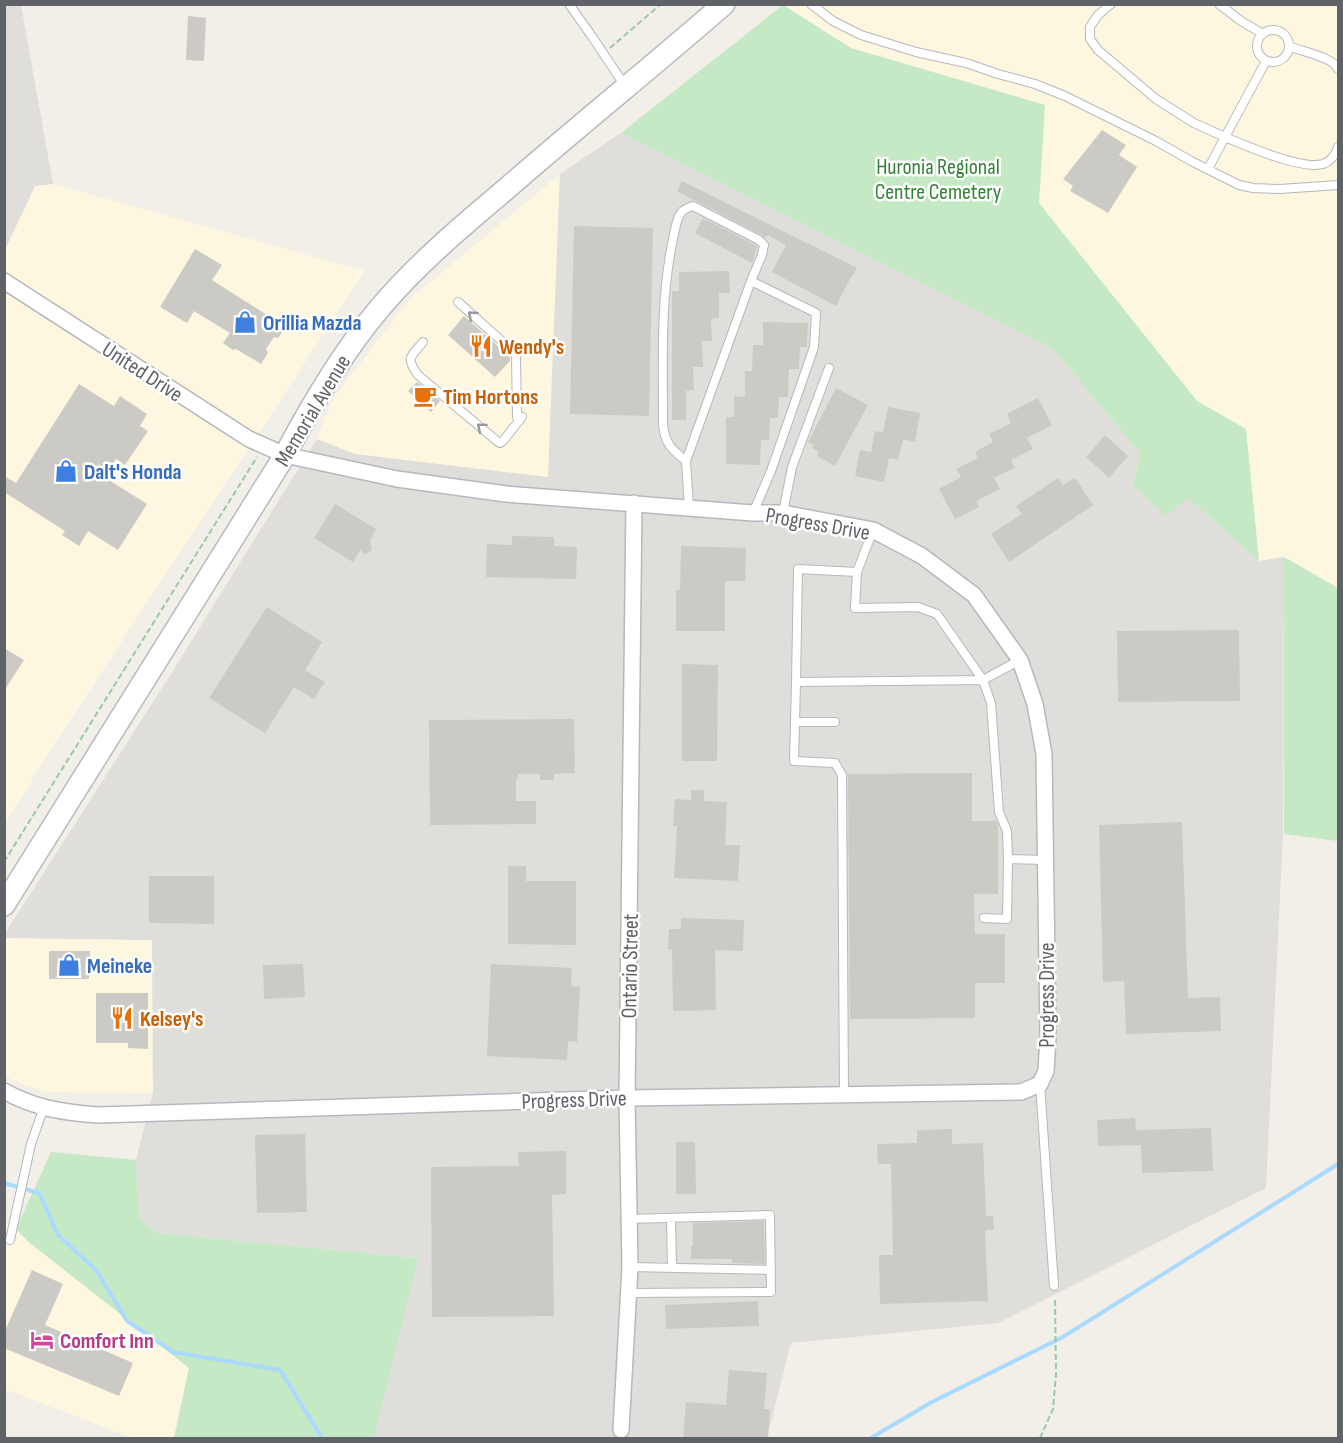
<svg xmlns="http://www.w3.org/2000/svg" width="1343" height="1443" viewBox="0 0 1343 1443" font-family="'Sofia Sans Condensed',sans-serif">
<rect width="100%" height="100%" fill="#f1efe8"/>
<path fill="#fef7e0" d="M783,5H1338V588L1284,557L1259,561L1246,429L1197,401L1039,203L1045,105L851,48Z
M560,174L548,478L355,454L317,439L333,399L410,299Z
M53,184L365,271L51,749L5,824L4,250L35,185Z
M4,938L152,940L153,1093L45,1092L12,1080L5,1075Z
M4,1222L16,1229L30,1243L189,1368L174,1438H133L5,1389Z"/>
<path fill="#e0deda" d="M5,4L21,5L53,184L35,186L5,250Z
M621,133L1052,348L1140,453L1133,485L1166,516L1187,497L1259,561L1284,557L1283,834L1266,1188L998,1323L791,1343L767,1438H374L418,1258L157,1233L139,1219L136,1160L153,1093L152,940L5,938L4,935L169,677L317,439L355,454L548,477L560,174Z"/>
<path fill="#c5e8c5" d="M783,5L851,48L1045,105L1039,203L1197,401L1246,429L1259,561L1188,498L1166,516L1133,485L1140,453L1052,348L621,133Z
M1284,557L1338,588V841L1284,834Z
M51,1152L136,1160L139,1219L157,1233L418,1258L374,1438H174L189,1368L30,1243L16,1229Z"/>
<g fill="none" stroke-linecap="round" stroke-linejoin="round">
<path stroke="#aadaff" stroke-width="4" d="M4,1183L39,1193L58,1235L96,1270L127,1321L173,1352L280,1370L322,1438
M871,1438L930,1403L1063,1337L1338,1164"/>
</g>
<path fill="#cccac5" d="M188,16L206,18L204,61L186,60Z
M1102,130L1126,145L1119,155L1137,167L1108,213L1070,191L1073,186L1063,179Z
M682,181L857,268L852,277H851L836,306L772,272L786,245L767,235L765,238L762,235L677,191Z
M703,218L755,245L757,247L752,263L695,233Z
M574,226L653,228L649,416L570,414Z
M195,249L222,265L212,280L286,327L278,338L274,337L266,349L268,353L261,364L236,349L233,350L223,343L230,333L194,311L187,323L160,307Z
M729,271L730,293H719V318L711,319L712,341H702L703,367H693L694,390L686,391V420H672V291H679V272Z
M464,316L510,357V361L495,377L448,335Z
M763,322L808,323L807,347H800L799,369H789L788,397H779L778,418H770L769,440H761L760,465L726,464V417H734V396L745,397V371H752L753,345H763Z
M417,382L440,401L431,412L408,391Z
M79,384L114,406L120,396L147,414L140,426L148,431L125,465L116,459L104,477L147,504L118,550L88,531L79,546L62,535L65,531L4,492V476L16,483Z
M836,388L868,405L835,466L817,456L819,452L812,448L814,445L808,442Z
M1038,398L1052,425L1027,438L1033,449L1011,460L1015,468L994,478L1000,489L976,501L979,507L955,519L939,489L961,477L956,469L978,458L975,452L993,442L989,434L1011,423L1007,414Z
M888,407L920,413L915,442L903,439L898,460L889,458L884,482L855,476L860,450L871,452L875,431L883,432Z
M1105,435L1128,456L1109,478L1086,457Z
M1058,478L1063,485L1075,478L1093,505L1009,562L991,534L1022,514L1016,506Z
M335,504L376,529L370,540L372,550L365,554L360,550L353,562L314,538Z
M512,536L554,537V546L577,547L576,579L486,577L487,544L512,545Z
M681,546L746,548L745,581H725V631H676V590H680Z
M267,607L322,642L305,670L325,682L314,699L294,687L265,733L209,698Z
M1239,630L1240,701L1118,702L1117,631Z
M4,648L24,660L4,691Z
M682,664L718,665L717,761H682Z
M574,719L575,773L554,774V780H540V774H518V779H516V801H536V824L430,825L429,720Z
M972,773V821H996L998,824V894H974L975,934H1005V983H975V1018L850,1019L848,774Z
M691,790H704V801L727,802L725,845H740L738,881L674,878L677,826H673L675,799L691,800Z
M1182,822L1188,998L1220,997L1221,1031L1126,1034L1124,981L1103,982L1099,825Z
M508,866H526V881H576V945L508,944Z
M149,876H214V924L149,923Z
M681,918L744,920L743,951L715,950L716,1010L673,1011L672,949H668L669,929H681Z
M49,951H90L89,979H49Z
M303,964L305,997L264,999L263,965Z
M491,964L572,968L571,986L580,987L577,1042L568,1041L567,1060L487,1056Z
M96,993H148V1049L128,1048V1043H96Z
M1135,1118L1136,1130L1211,1128L1213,1171L1142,1173L1141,1145L1098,1146L1097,1120Z
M952,1129V1144L983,1143L986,1216H993L994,1230H985L988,1301L880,1304L879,1255H893L891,1164H878L877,1144L917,1143V1130Z
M305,1134L307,1212L257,1213L255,1135Z
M676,1142H695L696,1194H676Z
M566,1151V1194L552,1195L554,1316L432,1317L431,1167L519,1166L518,1152Z
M764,1221L765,1264L732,1263V1259H691V1246L693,1247V1223Z
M32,1270L63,1284L45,1325L133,1363L119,1396L4,1348V1333Z
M758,1301L759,1326L666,1329L665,1305Z
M729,1370L767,1373L764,1409H770L768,1438H683L686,1402L726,1405Z"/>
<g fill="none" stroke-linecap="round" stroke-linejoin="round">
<g stroke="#b5b8bc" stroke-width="10">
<path id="lane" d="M569,4L593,38L625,86
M811,4L833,21L861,35L916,52L966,63L998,74L1035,84L1065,96L1156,141L1193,162L1239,185L1253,188L1280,189L1338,185
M1111,4L1098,15L1090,27V39L1098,50L1156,99L1194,123L1225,137L1266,61
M1219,4L1241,21L1263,34
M1257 46a16 16 0 1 1 32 0a16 16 0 1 1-32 0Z
M1289,46C1303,52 1333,57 1338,69
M1208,169L1225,137C1246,146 1302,170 1323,164C1331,161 1336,154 1338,147
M751,281L816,313L814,347L771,471L753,513
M458,302L514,352L516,355L517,417
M423,342C411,357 405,357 418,375L497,441L500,443L503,441L522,417
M686,461C671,449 665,444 663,424C663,362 660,300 673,239C675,231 676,219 681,213C684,208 688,208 693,206L759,240L764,245L762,255L751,281L686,461L689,508
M783,513L792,467L829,368
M857,572L873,530
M1020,660L983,680L937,614L918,607L855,608L857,572L798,569L796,682L983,680L991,703L999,812L1007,831L1008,859L1045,860
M796,682L794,761L835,763L842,775L844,1094
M795,722H835
M984,918L1007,919L1008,859
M1040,1084L1054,1286
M671,1218L672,1268
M10,1240L31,1144L44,1107
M630,1267L771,1270
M628,1293L771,1292L770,1215L629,1219"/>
</g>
<g stroke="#b5b8bc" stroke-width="18">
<path id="street" d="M4,281L249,439L285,455L397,479L506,494L753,513H783L873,530L922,556L974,595L1020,660L1035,704L1044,754L1048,1037L1046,1071L1040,1084L1021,1092L627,1098L99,1115C65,1113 34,1108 4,1091
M621,1430L630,1267L627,1098L634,503"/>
</g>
<g stroke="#b6babf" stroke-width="24">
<path id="secondary" d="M4,905L285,455C312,404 342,353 379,309C416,265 461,227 505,190C577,127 652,67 724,4"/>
</g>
<path stroke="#9cc7a9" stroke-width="2" stroke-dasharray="6 3" stroke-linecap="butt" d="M610,48L661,4
M4,862L257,457
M1040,1438L1053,1409L1056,1374L1055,1297"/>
<use href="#lane" stroke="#fff" stroke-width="8"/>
<use href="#street" stroke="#fff" stroke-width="15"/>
<use href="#secondary" stroke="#fff" stroke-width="21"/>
</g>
<defs><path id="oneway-chevron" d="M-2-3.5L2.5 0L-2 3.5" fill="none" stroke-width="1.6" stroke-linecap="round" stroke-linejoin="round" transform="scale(1.5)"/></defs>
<g stroke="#979a9d">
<use href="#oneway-chevron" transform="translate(472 315) rotate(-139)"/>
<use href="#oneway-chevron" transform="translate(481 427) rotate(-140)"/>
</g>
<defs>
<g id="shop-bare" transform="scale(1.8)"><path d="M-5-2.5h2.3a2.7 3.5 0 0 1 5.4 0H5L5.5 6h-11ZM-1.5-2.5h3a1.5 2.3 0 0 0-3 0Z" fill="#3f7fe0" stroke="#fff" stroke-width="2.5" paint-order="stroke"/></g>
<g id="restaurant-bare" transform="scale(1.8)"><path d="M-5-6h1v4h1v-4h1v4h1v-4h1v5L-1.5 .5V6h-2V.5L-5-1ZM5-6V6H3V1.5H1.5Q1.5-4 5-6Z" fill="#e8710a" stroke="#fff" stroke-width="2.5" paint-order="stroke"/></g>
<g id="cafe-bare" transform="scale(1.8)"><path d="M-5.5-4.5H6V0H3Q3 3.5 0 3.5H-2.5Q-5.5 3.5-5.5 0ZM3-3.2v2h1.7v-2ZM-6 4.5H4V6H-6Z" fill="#e8710a" stroke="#fff" stroke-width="2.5" paint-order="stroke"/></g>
<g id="hotel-bare" transform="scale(1.8)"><path d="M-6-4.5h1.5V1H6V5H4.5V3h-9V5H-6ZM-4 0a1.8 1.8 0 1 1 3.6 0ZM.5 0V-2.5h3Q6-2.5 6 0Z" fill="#d1479c" stroke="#fff" stroke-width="2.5" paint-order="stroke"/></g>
</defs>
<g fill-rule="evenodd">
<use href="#shop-bare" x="245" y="322"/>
<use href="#restaurant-bare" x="481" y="346"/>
<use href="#cafe-bare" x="425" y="396"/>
<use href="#shop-bare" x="66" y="471"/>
<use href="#shop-bare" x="69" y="965"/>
<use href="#restaurant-bare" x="122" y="1018"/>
<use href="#hotel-bare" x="42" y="1340"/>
</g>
<g text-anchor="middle" stroke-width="5" stroke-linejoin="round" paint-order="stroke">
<g font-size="22" fill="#348238" stroke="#fff">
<text x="938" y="174">Huronia Regional<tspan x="938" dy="25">Centre Cemetery</tspan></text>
</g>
<g font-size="22" font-weight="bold" fill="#366cbe" stroke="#fff" text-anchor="start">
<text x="263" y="330">Orillia Mazda</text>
<text x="84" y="479">Dalt's Honda</text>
<text x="87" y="973">Meineke</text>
</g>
<g font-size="22" font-weight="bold" fill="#c56008" stroke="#fff" text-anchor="start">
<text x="499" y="354">Wendy's</text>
<text x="443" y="404">Tim Hortons</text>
<text x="140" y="1026">Kelsey's</text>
</g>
<g font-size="22" fill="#5f6368" stroke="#fff">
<text transform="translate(143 371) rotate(33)" y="8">United Drive</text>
<text transform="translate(312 410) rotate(-59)" y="8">Memorial Avenue</text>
<text transform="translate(818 523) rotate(10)" y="8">Progress Drive</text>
<text transform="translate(629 966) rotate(-89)" y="8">Ontario Street</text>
<text transform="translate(1046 995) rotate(-90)" y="8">Progress Drive</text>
<text transform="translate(574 1099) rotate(-2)" y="8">Progress Drive</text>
</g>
<g font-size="22" font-weight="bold" fill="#b23c85" stroke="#fff" text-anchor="start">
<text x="60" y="1348">Comfort Inn</text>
</g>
</g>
<rect width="1343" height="1443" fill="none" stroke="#5f6368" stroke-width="12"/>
</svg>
